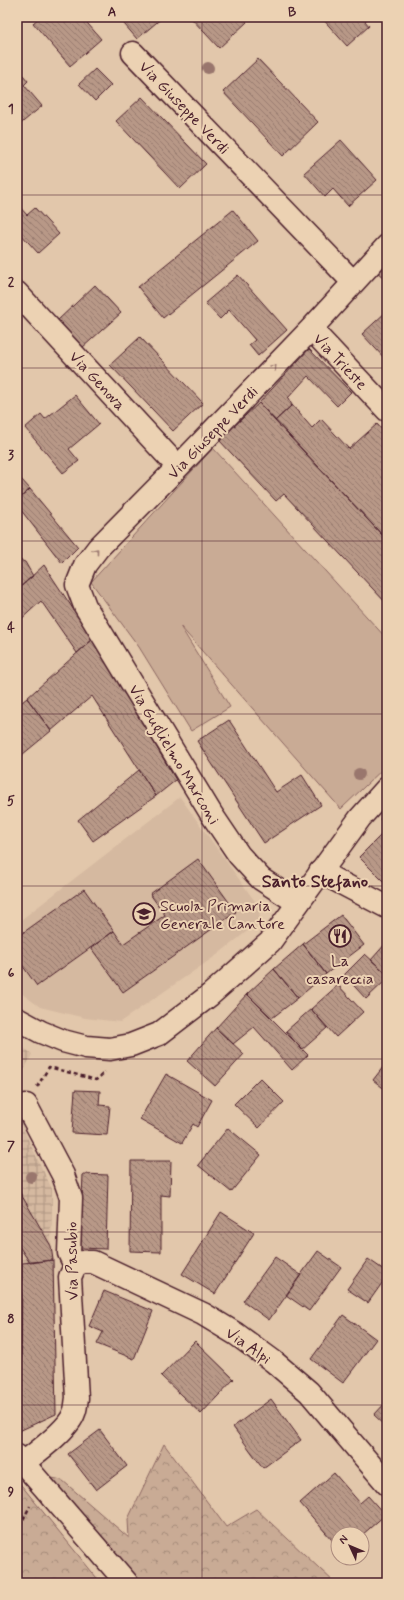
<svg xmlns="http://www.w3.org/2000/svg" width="404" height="1600" viewBox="0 0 404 1600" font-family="Mynerve,sans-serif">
<defs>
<pattern id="industrial-grid" width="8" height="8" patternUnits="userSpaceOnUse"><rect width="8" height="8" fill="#d5b9a0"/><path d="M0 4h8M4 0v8" fill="none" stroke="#af9683"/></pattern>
<pattern id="forest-crowns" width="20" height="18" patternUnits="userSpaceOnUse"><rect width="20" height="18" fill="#c9ab95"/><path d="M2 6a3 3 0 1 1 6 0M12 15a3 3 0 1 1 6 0" fill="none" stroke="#a58b7a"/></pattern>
<pattern id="building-back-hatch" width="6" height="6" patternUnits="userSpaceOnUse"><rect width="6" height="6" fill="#b89887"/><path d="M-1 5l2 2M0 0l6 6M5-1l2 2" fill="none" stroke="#987b6f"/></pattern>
</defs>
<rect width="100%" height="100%" fill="#e2c7ab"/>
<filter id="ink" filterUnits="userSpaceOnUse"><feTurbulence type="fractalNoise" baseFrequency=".025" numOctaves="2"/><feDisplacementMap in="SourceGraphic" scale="8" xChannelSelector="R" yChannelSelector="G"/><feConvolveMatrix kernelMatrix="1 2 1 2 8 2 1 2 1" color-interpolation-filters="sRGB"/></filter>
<g filter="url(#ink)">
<path fill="#d5b9a0" d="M180,797L259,907L260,921L217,955L120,1022L85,1018L40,1007L17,990V923Z"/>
<path fill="url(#industrial-grid)" d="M17,1043L32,1054L17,1085L24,1131L52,1189L51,1246L53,1260L56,1414L17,1432Z"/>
<path fill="#c9ab95" stroke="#8a6560" d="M213,448L387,639V765L341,809L180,626L230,707L191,731L139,647L91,582Z"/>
<path fill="url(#forest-crowns)" stroke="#8a6560" d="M164,1444L226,1527L256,1509L335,1583H141L52,1478L62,1480L129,1538L128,1519Z
M17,1480L101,1583H17Z"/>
<path fill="url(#building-back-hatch)" stroke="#4a1f2b" d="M40,17H82L101,39L70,66L33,23Z
M118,17H163L137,39Z
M190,17H243L247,22L219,48Z
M321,17H369L365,21L369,26L347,46Z
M258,59L318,122L283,156L223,92Z
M17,68L28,81L24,85L42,106L18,126L17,125Z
M95,69L111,85L95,101L79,84Z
M142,97L206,164L180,189L116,121Z
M341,140L377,180L348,206L333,189L325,197L304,173Z
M17,204L27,215L35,208L59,234L38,253L19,232L17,234Z
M233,210L258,241L163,318L138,287Z
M387,257V281L375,270Z
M238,275L287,330L258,356L249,345L255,340L229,310L220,319L205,303Z
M95,285L121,313L82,348L57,321Z
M387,311V361L362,334Z
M140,337L203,403L173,431L110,365Z
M309,349L351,392L337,406L308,376L288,398L292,405L275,421L259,403Z
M75,395L99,424L69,449L79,461L63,473L25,428L41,414L45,419Z
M259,403L387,540V604L284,494L276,501L219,440Z
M292,405L312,428L321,419L349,449L377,424L387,435V531L382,535L275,421Z
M21,479L30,489L17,501V482Z
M30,489L78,547L62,563L17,505V501Z
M17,559L25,562L33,576L17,590Z
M44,565L93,639L77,653L41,601L17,623V590Z
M93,639L176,780L156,796L92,696L51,731L27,698Z
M27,698L51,731L17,759V706Z
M229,720L276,792L302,775L321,805L264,843L197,741Z
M139,770L156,796L93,841L78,820Z
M387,812V827L380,819Z
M387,829V885L359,857Z
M198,859L236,912L123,992L91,948L114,931L123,944L165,915L150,894Z
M84,889L114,931L37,986L17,958V937Z
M341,915L364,945L326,974L303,944Z
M387,942V974L371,960Z
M303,944L326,974L298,998L274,969Z
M365,954L387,974V979L366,999L344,975Z
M274,969L298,998L272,1018L247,994Z
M338,985L363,1012L336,1037L311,1009Z
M247,994L308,1055L292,1070L254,1027L233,1044L216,1028Z
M311,1009L327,1028L302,1050L286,1031Z
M216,1028L244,1054L215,1086L187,1061Z
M387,1062V1091L373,1080Z
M166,1074L212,1100L197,1127L193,1124L182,1143L140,1119Z
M260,1078L284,1102L259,1128L234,1104Z
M75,1090L100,1091L99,1105L110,1106L107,1135L72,1133Z
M228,1128L261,1155L231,1192L198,1165Z
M131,1161H171L170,1196L161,1195V1252L130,1251Z
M83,1174L108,1175L106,1249L80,1248Z
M18,1189L51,1246L53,1260L30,1263L17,1243V1190Z
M221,1212L254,1233L215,1294L182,1274Z
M318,1251L341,1267L309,1311L286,1295Z
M275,1257L301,1275L269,1320L243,1301Z
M368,1259L387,1272V1276L368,1303L347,1289Z
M53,1260L56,1414L17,1432V1393H21L22,1263Z
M104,1291L153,1311L134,1359L97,1344L103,1332L89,1326Z
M343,1315L376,1339L343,1383L311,1359Z
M195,1341L234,1379L201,1414L161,1376Z
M271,1399L301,1440L263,1468L233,1427Z
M387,1401V1427L374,1415Z
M100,1430L127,1466L96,1490L68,1454Z
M334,1473L360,1503L368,1496L385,1515L362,1535L338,1534V1547L300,1503Z"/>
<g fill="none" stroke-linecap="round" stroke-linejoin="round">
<g stroke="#4a1f2b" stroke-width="25">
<path id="minor" d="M133,53L353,282
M17,293L178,467
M311,329L387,410
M320,872L387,907
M298,903L261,879L239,855L212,815L85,606L77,585L85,565L98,548L178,467L311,329L387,246
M75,1266L83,1262H93L203,1314L236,1334L273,1361L309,1392L387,1484
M17,1456L127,1583
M23,1463C36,1453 69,1429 74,1413C76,1409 76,1403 77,1398L70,1277L75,1266L69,1253L71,1198L63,1175L26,1105"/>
</g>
<g stroke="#4a1f2b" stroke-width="25">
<path id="tertiary" d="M17,1019L41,1032L63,1041L86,1047L110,1049L131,1045L159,1034L210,995L270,942L360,818L387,788"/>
</g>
<path stroke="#4a1f2b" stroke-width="2.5" stroke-dasharray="4 3" stroke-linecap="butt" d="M37,1087L49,1067L96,1080L105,1072
M17,1532L30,1506"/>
<use href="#minor" stroke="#ecd2b3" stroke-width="22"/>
<use href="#tertiary" stroke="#ecd2b3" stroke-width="22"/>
</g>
<g fill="#99766d">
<circle cx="208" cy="68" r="6"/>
<circle cx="359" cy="774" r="6"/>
<circle cx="31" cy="1177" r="6"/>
</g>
<defs><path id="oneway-chevron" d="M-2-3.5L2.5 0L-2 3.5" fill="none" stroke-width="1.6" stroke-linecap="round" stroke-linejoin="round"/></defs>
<g stroke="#9b786f">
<use href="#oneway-chevron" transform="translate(274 367) rotate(-46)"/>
<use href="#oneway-chevron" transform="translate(96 551) rotate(-51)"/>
</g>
</g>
<path fill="none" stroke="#4a1f2b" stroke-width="1" stroke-opacity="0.55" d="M202,17V1583M17,195H387M17,368H387M17,541H387M17,714H387M17,886H387M17,1059H387M17,1232H387M17,1405H387"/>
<defs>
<g id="school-ring" transform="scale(1.15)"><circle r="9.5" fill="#ecd2b3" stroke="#4a1f2b" stroke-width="1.5"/><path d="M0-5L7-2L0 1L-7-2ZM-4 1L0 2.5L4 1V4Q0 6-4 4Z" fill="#4a1f2b"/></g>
<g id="restaurant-ring" transform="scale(1.15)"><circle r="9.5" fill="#ecd2b3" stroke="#4a1f2b" stroke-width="1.5"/><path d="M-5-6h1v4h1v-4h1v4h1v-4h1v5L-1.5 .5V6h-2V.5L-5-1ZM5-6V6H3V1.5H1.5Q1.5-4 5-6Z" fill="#4a1f2b"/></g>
</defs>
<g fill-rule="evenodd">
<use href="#school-ring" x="144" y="914"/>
<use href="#restaurant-ring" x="340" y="936"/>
</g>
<g text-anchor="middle" stroke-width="4" stroke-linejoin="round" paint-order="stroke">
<g font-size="16" fill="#4a1f2b" stroke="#ecd2b3">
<text transform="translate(185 107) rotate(46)" y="6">Via Giuseppe Verdi</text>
<text transform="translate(341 361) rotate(47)" y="6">Via Trieste</text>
<text transform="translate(98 380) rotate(47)" y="6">Via Genova</text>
<text transform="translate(212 432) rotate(-46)" y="6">Via Giuseppe Verdi</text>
<text transform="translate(175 754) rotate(59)" y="6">Via Guglielmo Marconi</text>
<text transform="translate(71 1261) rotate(-91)" y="6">Via Pasubio</text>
<text transform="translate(249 1345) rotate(35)" y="6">Via Alpi</text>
</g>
<g font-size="16" fill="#4a1f2b" stroke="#ecd2b3" text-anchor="start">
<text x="160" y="911">Scuola Primaria<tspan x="160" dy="18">Generale Cantore</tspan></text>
<text x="340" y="966" text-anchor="middle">La<tspan x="340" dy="18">casareccia</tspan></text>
</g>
<g font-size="18" font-weight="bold" fill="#4a1f2b" stroke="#ecd2b3">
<text x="315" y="887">Santo Stefano</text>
</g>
</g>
<rect width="404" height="1600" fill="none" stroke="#ecd2b3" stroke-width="44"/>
<g transform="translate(350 1546) rotate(314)"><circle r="19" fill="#ecd2b3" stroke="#ab8a7d"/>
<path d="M0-3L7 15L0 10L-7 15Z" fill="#4a1f2b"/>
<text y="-6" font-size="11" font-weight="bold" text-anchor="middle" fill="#4a1f2b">N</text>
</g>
<rect x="22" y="22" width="360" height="1556" fill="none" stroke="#4a1f2b" stroke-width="1.5"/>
<g font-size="13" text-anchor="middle" font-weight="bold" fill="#4a1f2b">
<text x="112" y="16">A</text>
<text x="292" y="16">B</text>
<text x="11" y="113">1</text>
<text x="11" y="286">2</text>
<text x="11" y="459">3</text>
<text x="11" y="632">4</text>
<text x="11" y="805">5</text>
<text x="11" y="977">6</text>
<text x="11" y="1150">7</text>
<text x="11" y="1323">8</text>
<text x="11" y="1496">9</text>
</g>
</svg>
